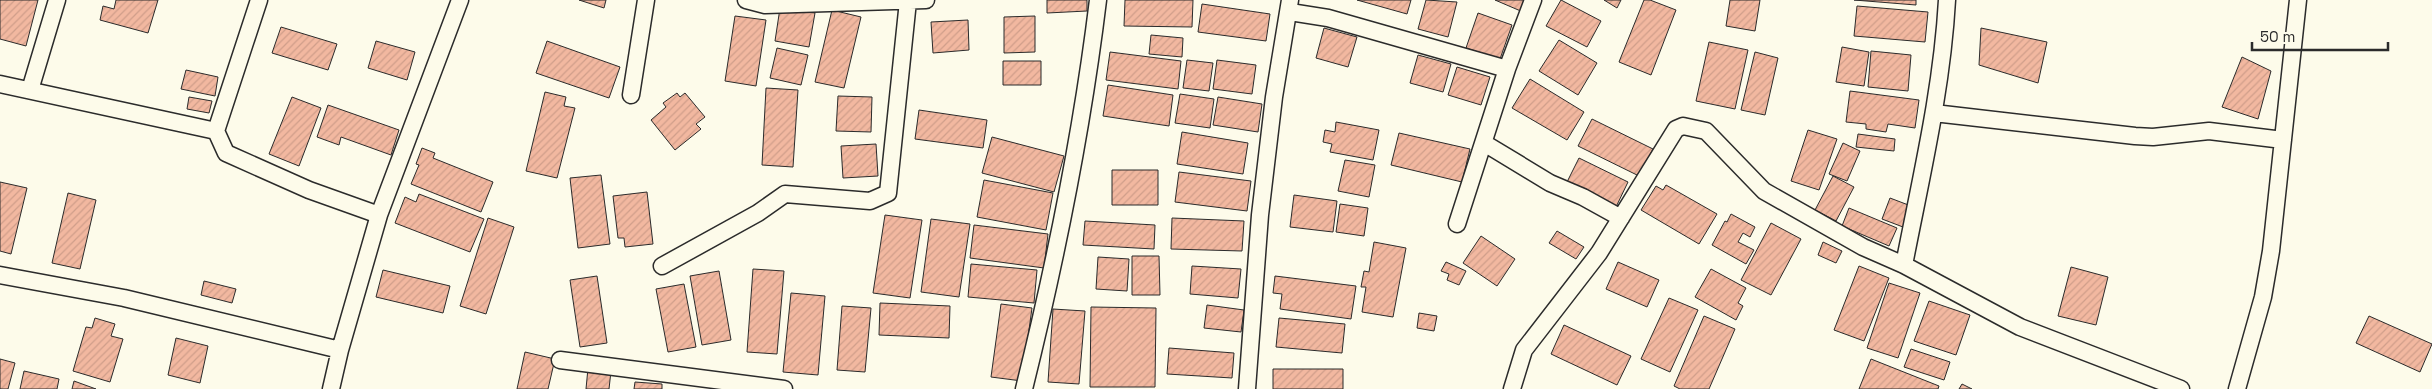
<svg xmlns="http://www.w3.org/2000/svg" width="2432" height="389" viewBox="0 0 2432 389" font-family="'Space Grotesk',sans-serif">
<defs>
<pattern id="building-hatch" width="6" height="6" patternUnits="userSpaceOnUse" patternTransform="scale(1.25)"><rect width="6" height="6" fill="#f2b8a0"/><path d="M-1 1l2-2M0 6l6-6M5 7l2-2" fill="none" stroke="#d09e8a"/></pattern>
</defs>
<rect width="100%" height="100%" fill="#fdfbea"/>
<path fill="url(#building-hatch)" stroke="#2b2b2b" d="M0,0H38L26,46L0,39Z
M116,0H158L148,33L100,20L103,6L114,9Z
M579,0H606L604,8Z
M1047,0H1087V11L1047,13Z
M1125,0H1193L1192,27L1124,26Z
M1357,0H1411L1407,14Z
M1426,0L1457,2L1448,37L1418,29Z
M1495,0H1528L1523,12Z
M1561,0L1601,21L1587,47L1546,26Z
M1604,0H1621L1617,8Z
M1644,0H1650L1676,10L1651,75L1619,62Z
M1730,0H1760L1755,31L1726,26Z
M1854,0H1916V5Z
M1202,4L1270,14L1266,41L1198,32Z
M1857,6L1928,12L1925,42L1854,36Z
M780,8L815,13L809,47L775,41Z
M832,10L861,17L844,88L815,82Z
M1478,13L1512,25L1500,59L1466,48Z
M735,16L766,20L756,86L725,81Z
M1035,16V52L1004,53V17Z
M968,20L969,50L933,53L931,22Z
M281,27L337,44L328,70L272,53Z
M1324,28L1357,37L1348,67L1316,58Z
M1981,28L2047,42L2038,83L1979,65Z
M1151,35L1183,38L1182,57L1149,54Z
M1559,40L1597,63L1578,95L1539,71Z
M376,41L415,52L407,80L368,68Z
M547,41L620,67L609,98L536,73Z
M1709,42L1748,50L1735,109L1696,101Z
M1842,47L1869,52L1864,86L1836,82Z
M777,48L808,55L801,85L770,78Z
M1871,51L1911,55L1908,91L1868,87Z
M1110,52L1181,61L1178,89L1106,80Z
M1755,52L1778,58L1765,115L1741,110Z
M1418,55L1451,64L1443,92L1410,83Z
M2242,57L2271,71L2258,119L2222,107Z
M1187,60L1213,63L1209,91L1183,88Z
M1217,60L1256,65L1252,94L1213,89Z
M1003,61H1041V85H1003Z
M1457,67L1490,77L1481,105L1448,95Z
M186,70L218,77L215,96L181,89Z
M1530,79L1584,112L1567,140L1512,108Z
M1108,85L1173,95L1169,126L1103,116Z
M766,88L798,90L793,167L762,165Z
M1850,91L1919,100L1915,128L1888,124L1886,132L1866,129V124L1846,122Z
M545,92L566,97L564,106L575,108L557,178L526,171Z
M677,93L680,97L685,93L705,117L696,124L701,129L675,150L651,120L666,107L663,103Z
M1180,94L1214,99L1210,128L1175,123Z
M838,96L872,97L871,132L836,131Z
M189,97L212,101L209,113L187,109Z
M292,97L321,108L299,166L269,154Z
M1218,97L1262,104L1258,132L1213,125Z
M328,105L399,130L391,155L341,137L339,145L317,137Z
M919,110L987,120L983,148L915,139Z
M1592,119L1653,149L1639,176L1578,146Z
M1336,122L1379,130L1373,160L1330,152L1332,144L1323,142L1325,130L1335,132Z
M1808,130L1837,139L1819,190L1791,181Z
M1182,132L1248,143L1243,174L1177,164Z
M1399,133L1470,149L1462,182L1391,165Z
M1858,134L1895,139L1894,151L1856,147Z
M992,137L1064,156L1054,192L982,173Z
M1843,143L1860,151L1847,181L1829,174Z
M876,144L878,176L843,178L841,146Z
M422,148L435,153L433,158L493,182L481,212L411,184L419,165L416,164Z
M1579,158L1628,182L1616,207L1567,182Z
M1345,160L1375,165L1369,197L1338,191Z
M1112,170H1158V205H1112Z
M1179,172L1251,181L1247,211L1175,202Z
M601,175L610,244L578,248L570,178Z
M1833,176L1854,187L1836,221L1815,210Z
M984,180L1053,193L1046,230L977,217Z
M0,182L27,188L11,254L0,251Z
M1666,185L1717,214L1699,244L1641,210L1656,186L1663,190Z
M647,192L653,244L625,247L624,238H618L613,196Z
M68,193L96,200L80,269L52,263Z
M419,194L484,219L470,252L395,223L405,197L416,202Z
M1294,195L1337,201L1333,232L1290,227Z
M1890,198L1911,206L1903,227L1882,219Z
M1340,204L1368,208L1364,236L1336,232Z
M1849,208L1897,228L1889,246L1842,226Z
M1731,214L1755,227L1750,237L1743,233L1738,242L1754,250L1746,264L1712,245L1725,221L1727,222Z
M885,215L922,220L910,298L873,293Z
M488,218L514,227L486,314L460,306Z
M1172,218L1244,221L1242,251L1171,249Z
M931,219L970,224L959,297L921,292Z
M1085,221L1155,225L1154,249L1083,245Z
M1771,223L1801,239L1771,295L1741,280Z
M974,225L1048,234L1044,268L970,258Z
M1557,231L1584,247L1576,259L1549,243Z
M1481,236L1515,259L1497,286L1463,263Z
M1374,242L1406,248L1393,317L1362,312L1366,287H1361L1364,271L1369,272Z
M1823,242L1842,251L1836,263L1818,255Z
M1132,256H1159L1160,295H1132Z
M1098,257L1129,259L1127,291L1096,289Z
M1446,262L1466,271L1459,285L1447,280L1449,274L1441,271Z
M1618,262L1659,280L1647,307L1606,289Z
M971,264L1037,270L1034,303L968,297Z
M1192,266L1241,269L1238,298L1190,294Z
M1859,266L1889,278L1864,341L1834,330Z
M2071,267L2108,277L2096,325L2058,316Z
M753,269L784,271L777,354L747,352Z
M1711,269L1746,288L1738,303L1743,306L1736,320L1695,297Z
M383,270L450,286L443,313L376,297Z
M719,271L731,340L702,345L690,276Z
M597,276L607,343L580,347L570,280Z
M1275,276L1356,286L1351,319L1280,309L1282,294L1273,293Z
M204,281L236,289L232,303L201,295Z
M1889,283L1920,293L1898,358L1867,348Z
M684,284L696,347L668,352L656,289Z
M791,293L825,296L818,375L783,372Z
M1669,298L1698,310L1670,372L1641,359Z
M1929,301L1970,315L1956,355L1914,341Z
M880,303L950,306L949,338L879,335Z
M1001,304L1032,308L1022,381L991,377Z
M1207,305L1244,310L1241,332L1204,328Z
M842,306L871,308L865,372L837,370Z
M1091,307L1156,308L1155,387H1090Z
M1053,309L1085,311L1079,384L1048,382Z
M1419,313L1437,316L1434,331L1417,328Z
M1704,316L1735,329L1709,389H1680L1674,386Z
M2369,316L2432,344L2420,372L2356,343Z
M95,318L115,324L111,336L123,339L110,382L73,371L86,327L92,328Z
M1279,318L1345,324L1342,353L1276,347Z
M1564,325L1631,356L1617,385L1551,354Z
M176,338L208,346L200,383L168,375Z
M1169,348L1234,353L1232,378L1167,374Z
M1911,349L1950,362L1944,380L1904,367Z
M525,352L555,359L548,389H517Z
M0,359L15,363L8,389H0Z
M1871,359L1939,386L1938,389H1859Z
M588,368L611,371L609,389H586Z
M1273,369H1343V389H1273Z
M24,371L59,379L57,389H20Z
M74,381L96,389H72Z
M635,382L662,384V389H634Z
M1962,384L1972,389H1959Z"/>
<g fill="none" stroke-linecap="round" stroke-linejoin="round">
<g stroke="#2b2b2b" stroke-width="19">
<path id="minor" d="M746,0L765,5L926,0
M1290,12L1328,18L1507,69
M0,84L216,131L226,153L309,190L379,215
M30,90L57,0
M631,95L646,0
M1934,113L2135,136L2153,137L2209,131L2283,140
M216,131L259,0
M1484,143L1550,183L1583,197L1621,218
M1457,224L1507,69L1533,0
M1904,265C1921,177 1942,90 1947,0
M662,266L758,213L785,194L870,201L888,193L908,1
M0,275L124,298L340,350
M560,360L784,389
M331,389L340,350L379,215L460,0
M1024,389C1056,260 1082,132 1098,0
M1247,389L1260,215L1274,97L1290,0
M1512,389L1524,350L1599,253L1676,129L1683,126L1706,131L1764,191L1863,247L1904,265L2020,327L2181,389
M2237,389L2263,297L2271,251L2298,0"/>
</g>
<use href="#minor" stroke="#fdfbea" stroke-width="16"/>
</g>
<path d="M2252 42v8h136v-8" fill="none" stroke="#2b2b2b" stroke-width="2.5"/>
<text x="2260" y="42" font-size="15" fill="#2b2b2b" stroke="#fdfbea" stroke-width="4" paint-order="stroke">50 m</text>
</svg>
